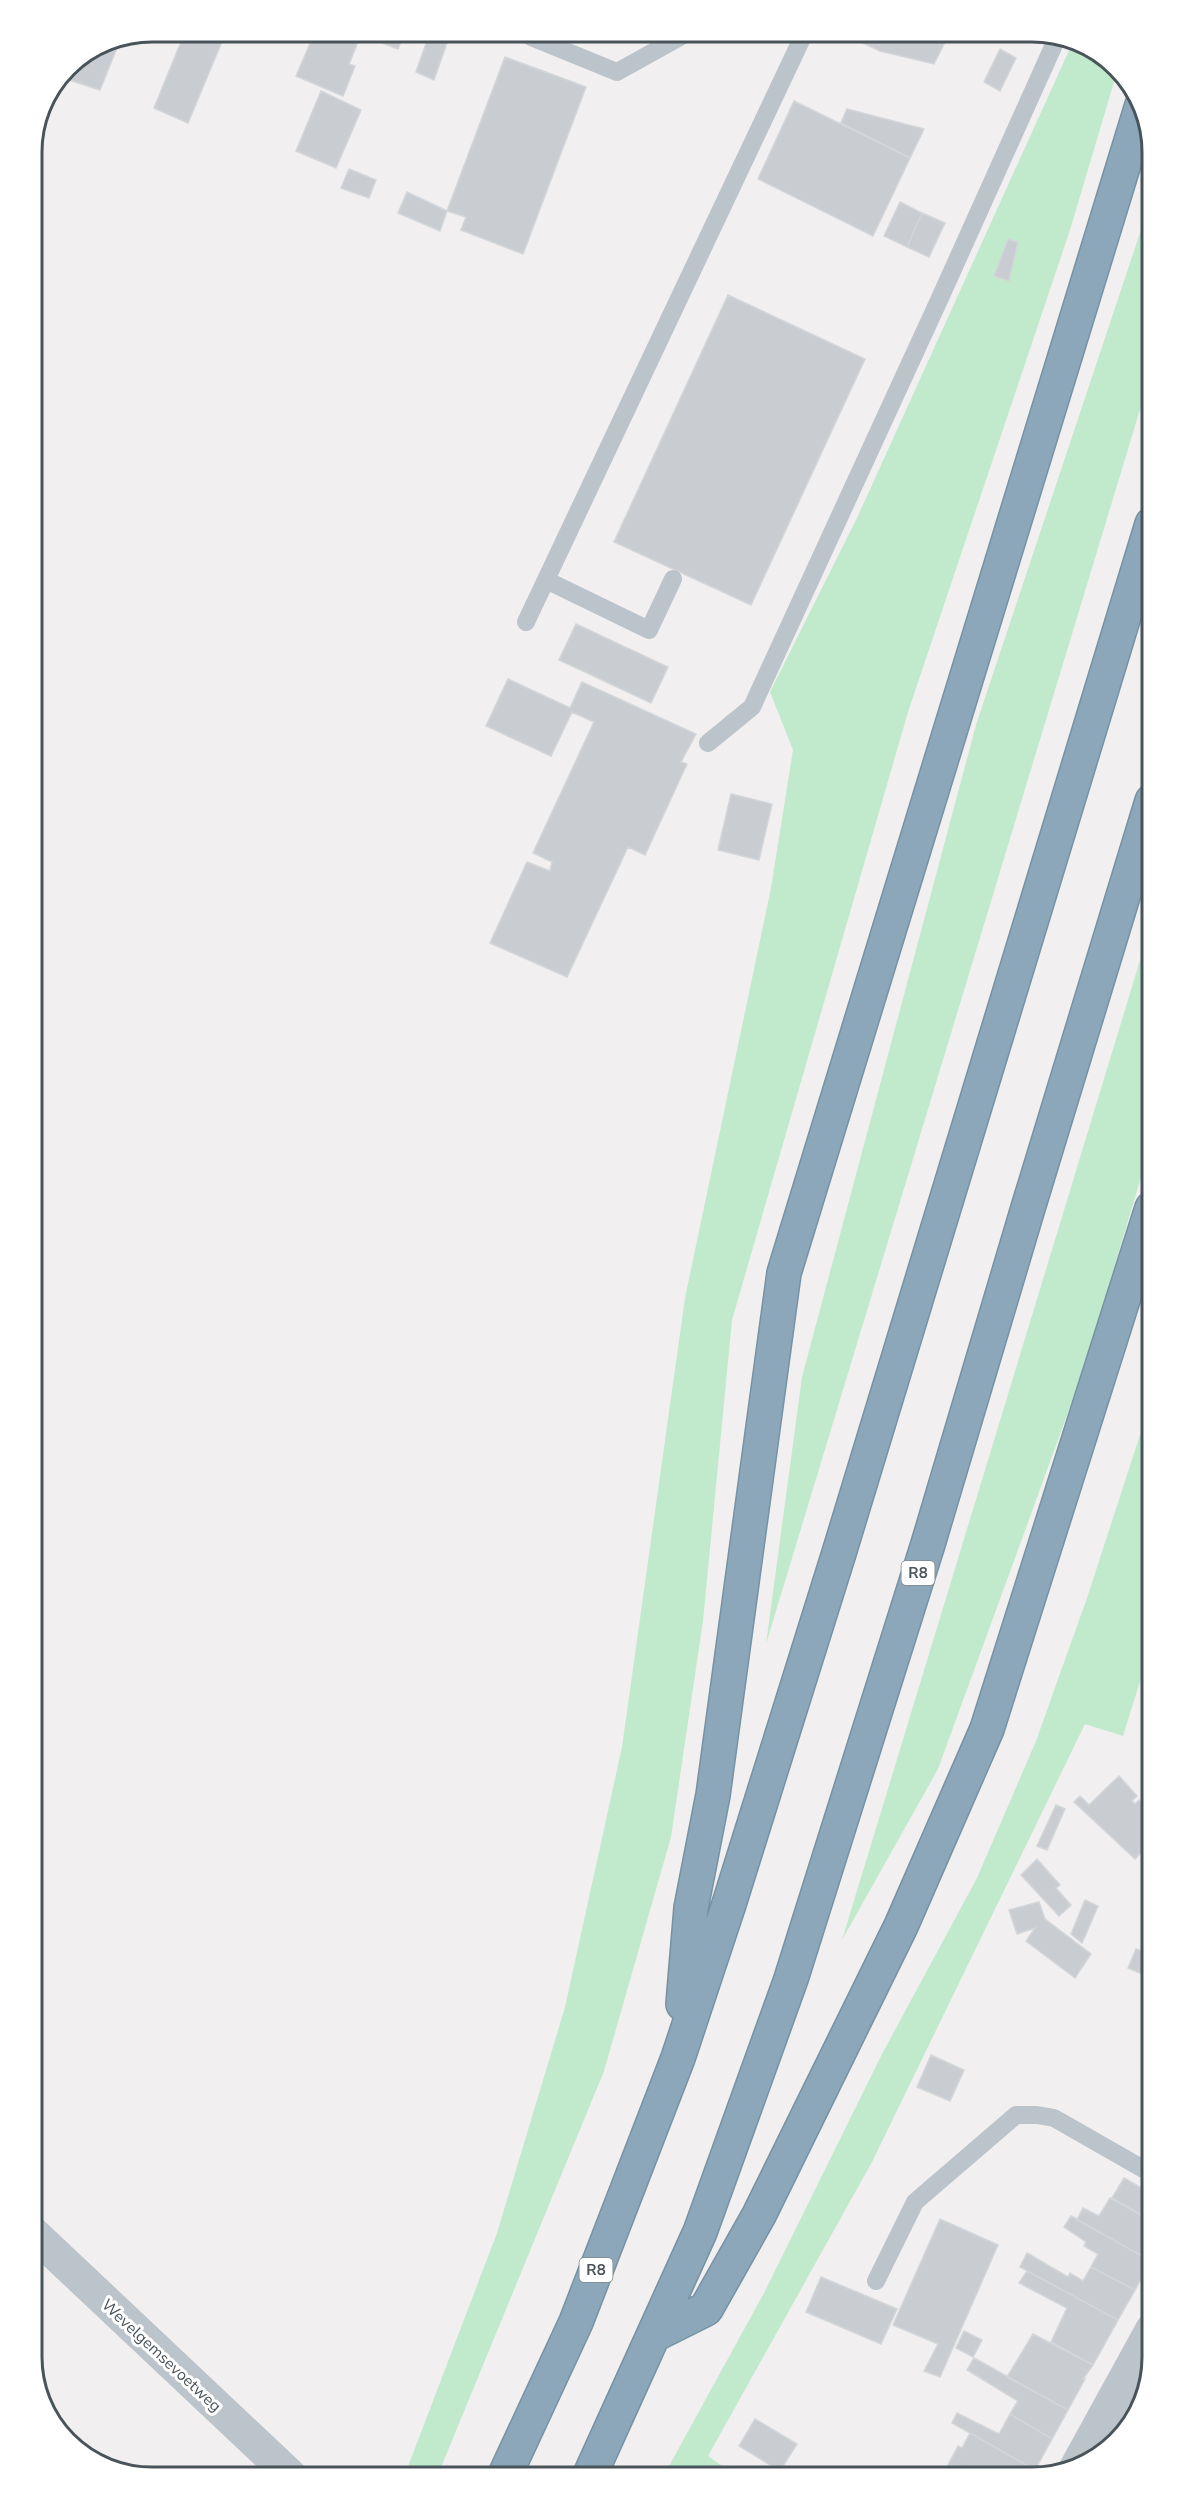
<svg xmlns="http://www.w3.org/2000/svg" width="1184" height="2509" viewBox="0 0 1184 2509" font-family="'Nunito Sans',sans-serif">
<rect width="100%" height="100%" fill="#f1efef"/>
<path fill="#c1eacc" d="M1072,44L1105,56L1117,72L1070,230L908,712L732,1320L703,1621L671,1837L604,2071L437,2477H404L497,2233L565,2007L622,1747L685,1298L771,888L793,750L770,692L857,518Z
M1152,197V370L766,1644L802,1377L976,725Z
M1152,921V1140L1085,1366L938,1769L842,1940Z
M1152,1398V1643L1123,1736L1085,1724L872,2162L708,2456L738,2477H663L764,2293L882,2054L977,1878L1036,1741L1087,1598Z"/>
<path fill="#c9ccd1" stroke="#d3d6d9" stroke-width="1.5" d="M185,32H226L188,123L154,108Z
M315,32H362L349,64L355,66L343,96L296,76Z
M362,32H405L398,49L361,35Z
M847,32H950L934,64L880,51L846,35Z
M1009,32H1040L1044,33L1037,38Z
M429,35L447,43L434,80L416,72Z
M121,38L100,90L60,77L67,67L106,41Z
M1000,49L1016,58L1000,91L984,82Z
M505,57L586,87L523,254L461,230L466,217L447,211Z
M321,91L361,110L336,168L296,151Z
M794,101L910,158L873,236L758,179Z
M847,109L924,129L910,158L841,123Z
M349,169L376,180L369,198L341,188Z
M407,192L447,211L440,231L398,213Z
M900,202L922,213L907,247L884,236Z
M922,213L945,223L929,257L907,247Z
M1008,239L1018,242L1009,281L994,276Z
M728,295L865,359L751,605L614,542Z
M576,624L668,667L651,703L559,660Z
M508,679L570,708L582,682L696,734L681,762L687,764L645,855L628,847L567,977L490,943L527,862L550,871L552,862L533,853L594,722L572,712L551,756L486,726Z
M731,794L772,804L759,860L718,850Z
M1119,1776L1137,1796L1132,1801L1135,1804L1139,1800L1150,1812L1146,1816L1152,1823V1842L1135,1859L1074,1802L1080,1796L1089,1805Z
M1056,1805L1065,1809L1047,1850L1037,1846Z
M1037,1859L1060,1885L1056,1888L1071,1905L1059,1916L1021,1875Z
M1085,1900L1098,1906L1082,1943L1071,1934Z
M1039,1902L1045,1919L1091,1954L1075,1978L1026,1941L1035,1928L1017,1934L1009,1910Z
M1136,1949L1152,1955V1978L1128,1968Z
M931,2055L964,2070L950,2101L917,2087Z
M1152,2068V2086L1145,2082Z
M1152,2098V2141L1142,2135L1152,2115L1145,2111Z
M1124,2178L1152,2194V2221L1112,2198Z
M1110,2198L1152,2221L1151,2261L1077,2220L1083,2208L1099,2216Z
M1071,2216L1151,2261L1135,2290L1091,2267L1098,2254L1084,2246L1086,2242L1064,2227Z
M940,2219L998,2245L940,2377L924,2371L938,2344L893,2325Z
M1027,2253L1068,2277L1070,2273L1083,2281L1091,2267L1135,2290L1118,2320L1020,2267Z
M1027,2271L1118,2320L1093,2365L1051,2342L1067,2308L1019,2283Z
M821,2277L897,2309L881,2344L806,2312Z
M964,2331L982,2340L973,2357L956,2348Z
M1033,2334L1093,2365L1083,2379H1085L1068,2410L1007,2377Z
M974,2358L1068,2410L1052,2439L1010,2414L1018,2401L967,2370Z
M957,2413L999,2434L1010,2414L1052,2439L1035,2470L952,2423Z
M755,2419L797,2444L780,2471L739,2446Z
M970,2433L1035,2470L1031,2477H963L946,2469L958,2446L962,2448Z"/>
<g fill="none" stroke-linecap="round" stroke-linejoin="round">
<g stroke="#7692a4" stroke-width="36">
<path id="highway" d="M683,2004L691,1908L713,1795L784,1273L1142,105
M654,2335L706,2309L759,2215L901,1926L987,1729L1152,1208
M504,2477L576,2322L678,2058L729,1904L839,1553L1152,524
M589,2477L700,2232L791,1979L928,1544L1028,1208L1152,801"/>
</g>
<path stroke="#bbc4ca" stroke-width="18" d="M531,37L617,72L689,32
M546,580L649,630L673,579
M526,622L805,32
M708,743L752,707L940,298L1057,38
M876,2281L915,2202L1016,2115H1037L1054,2118L1152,2174"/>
<path stroke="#bbc4ca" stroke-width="33" d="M32,2232L292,2477
M1075,2469L1152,2329"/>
<use href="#highway" stroke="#8ba7b9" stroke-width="33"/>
</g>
<g text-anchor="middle" stroke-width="6" stroke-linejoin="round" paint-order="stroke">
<g fill="#fff" stroke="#7f878c" stroke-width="1.5">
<rect x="901.5" y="1561" width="33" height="24" rx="4.5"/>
<rect x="579.5" y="2258" width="33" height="24" rx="4.5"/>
</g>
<g font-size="15" font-weight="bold" fill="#48545a">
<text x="918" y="1578">R8</text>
<text x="596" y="2275">R8</text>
</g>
<g font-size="16" fill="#48545a" stroke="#fff">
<text transform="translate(162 2355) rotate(43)" y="6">Wevelgemsevoetweg</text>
</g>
</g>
<path d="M0 0H1184V2509H0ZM152 42H1032A110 110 0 0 1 1142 152V2357A110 110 0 0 1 1032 2467H152A110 110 0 0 1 42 2357V152A110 110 0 0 1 152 42Z" fill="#fff" fill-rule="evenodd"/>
<path fill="none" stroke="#48545a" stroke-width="3" d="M152 42H1032A110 110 0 0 1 1142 152V2357A110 110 0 0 1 1032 2467H152A110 110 0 0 1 42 2357V152A110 110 0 0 1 152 42Z"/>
</svg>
